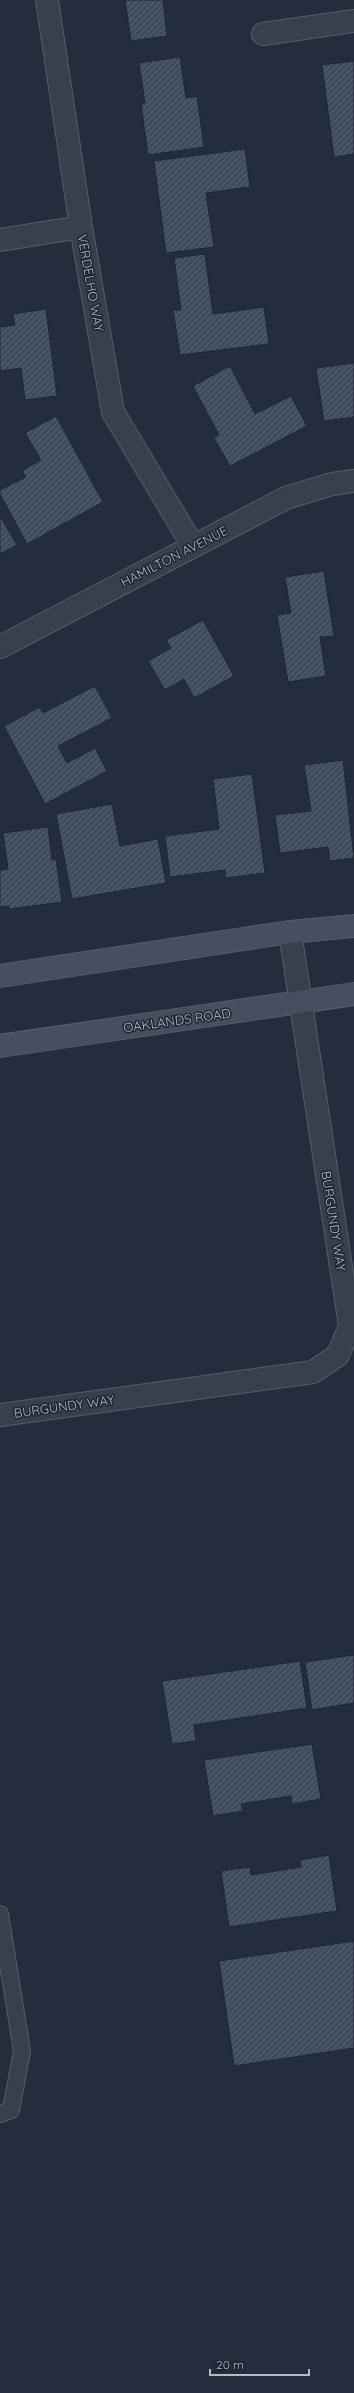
<svg xmlns="http://www.w3.org/2000/svg" width="354" height="2393" viewBox="0 0 354 2393" font-family="Quicksand,sans-serif">
<defs>
<pattern id="building-hatch" width="6" height="6" patternUnits="userSpaceOnUse"><rect width="6" height="6" fill="#404b5c"/><path d="M-1 1l2-2M0 6l6-6M5 7l2-2" fill="none" stroke="#596372"/></pattern>
</defs>
<rect width="100%" height="100%" fill="#242d3d"/>
<path fill="url(#building-hatch)" stroke="#1f2634" d="M125,0H163L167,36L131,41Z
M180,57L186,98L197,96L204,147L148,155L141,104L145,103L139,63Z
M354,61V154L334,157L322,65Z
M245,149L250,187L206,193L214,247L166,253L154,161Z
M205,254L213,314L264,307L269,344L180,355L173,310H181L174,258Z
M46,309L57,396L25,400L21,368L0,371V327L15,325L13,314Z
M354,363V417L324,421L316,368Z
M230,366L255,414L291,396L307,426L230,466L214,438L219,435L193,386Z
M56,416L103,502L27,544L0,494V490L26,477L22,471L41,460L25,433Z
M0,516L17,545L0,554Z
M324,571L334,636L320,637L326,676L288,682L277,615L291,613L285,577Z
M203,620L234,676L194,698L184,679L165,690L148,661L171,648L166,640Z
M95,686L112,718L58,746L67,763L95,748L107,771L45,804L4,726L40,707L43,713Z
M343,760L354,858L330,861L328,847L280,853L275,815L311,811L304,765Z
M252,774L265,873L225,878V870L170,877L165,836L219,829L213,779Z
M112,804L120,846L158,839L166,883L72,899L56,814Z
M48,827L52,860L56,859L62,902L9,909V906L0,907V870L8,869L3,833Z
M354,1655V1703L312,1710L305,1662Z
M300,1661L307,1708L194,1725L196,1741L172,1744L162,1681Z
M312,1744L321,1799L292,1804L291,1796L241,1804L243,1811L213,1816L204,1760Z
M329,1855L337,1911L229,1927L221,1871L250,1867L251,1875L301,1867L300,1860Z
M354,1941V2048L234,2066L219,1961Z"/>
<g fill="none" stroke-linecap="round" stroke-linejoin="round">
<g stroke="#565d6b" stroke-width="18">
<path id="service" d="M0,1914L22,2051L11,2110L0,2114"/>
</g>
<g stroke="#565d6b" stroke-width="24">
<path id="minor" d="M47,0L81,227L113,412L193,546
M263,34L354,21
M0,240L81,227
M0,647L286,498L332,484L354,481
M0,1415L313,1372L338,1355L350,1326L290,932"/>
</g>
<g stroke="#565d6b" stroke-width="24">
<path id="secondary" d="M0,976L290,932L354,926
M0,1046L354,994"/>
</g>
<use href="#service" stroke="#383f4d" stroke-width="16"/>
<use href="#minor" stroke="#383f4d" stroke-width="22"/>
<use href="#secondary" stroke="#464e60" stroke-width="22"/>
</g>
<g text-anchor="middle" stroke-width="3" stroke-linejoin="round" paint-order="stroke">
<g font-size="13" fill="#b4bac8" stroke="#1d2432">
<text transform="translate(91 283) rotate(80)" y="5">VERDELHO WAY</text>
<text transform="translate(174 556) rotate(-27)" y="5">HAMILTON AVENUE</text>
<text transform="translate(177 1020) rotate(-8)" y="5">OAKLANDS ROAD</text>
<text transform="translate(334 1221) rotate(81)" y="5">BURGUNDY WAY</text>
<text transform="translate(64 1406) rotate(-8)" y="5">BURGUNDY WAY</text>
</g>
</g>
<path d="M210 2369v6h99v-6" fill="none" stroke="#b4bac8" stroke-width="2"/>
<text x="216" y="2369" font-size="12" fill="#b4bac8" stroke="#1d2432" stroke-width="3" paint-order="stroke">20 m</text>
</svg>
